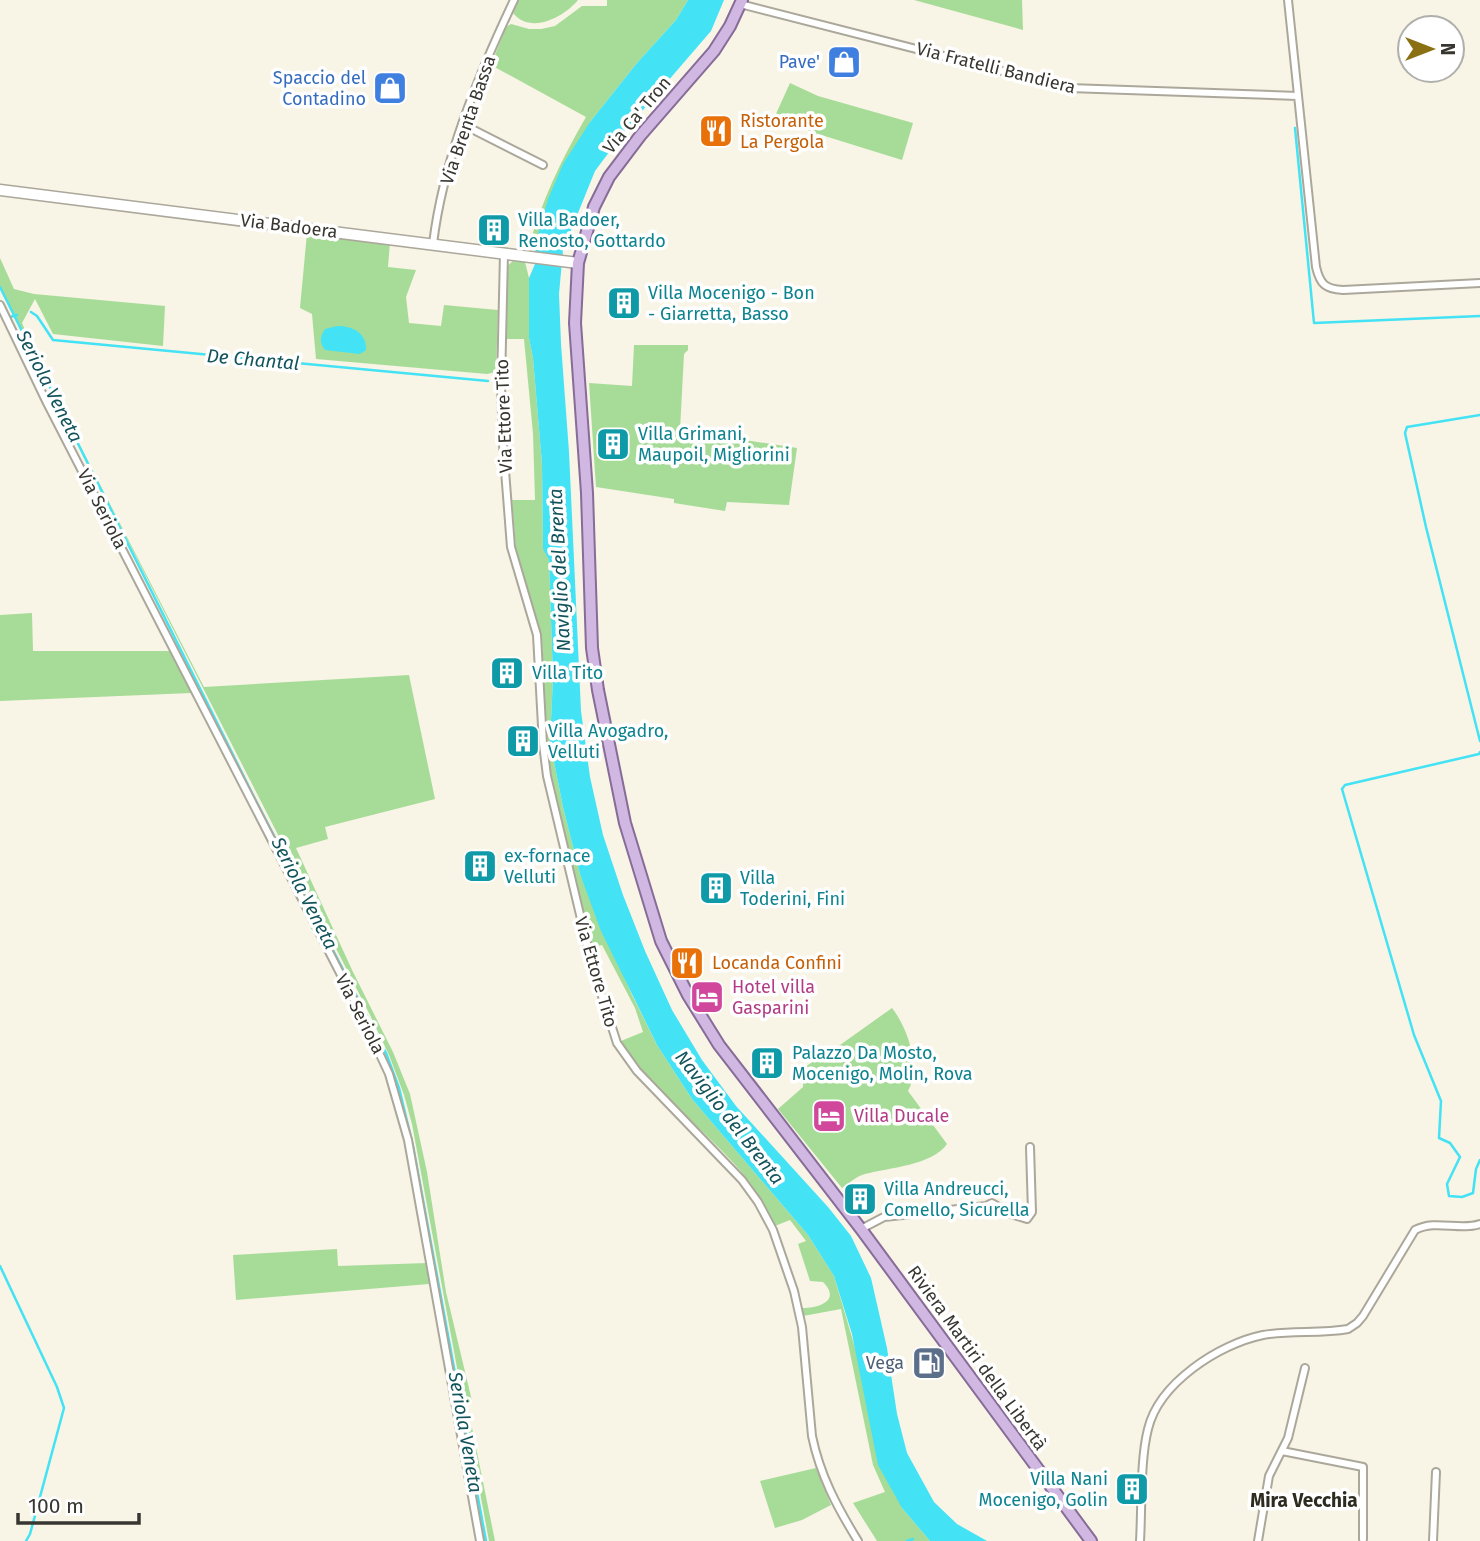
<svg xmlns="http://www.w3.org/2000/svg" width="1480" height="1541" viewBox="0 0 1480 1541" font-family="'Fira Sans',sans-serif">
<rect width="100%" height="100%" fill="#f8f4e6"/>
<path fill="#a7dc98" d="M519,0H578C564,17 531,35 513,13Z
M607,0H688L676,20L637,63L590,122L536,245L537,251L528,249C542,200 561,160 586,117L491,65L506,27L511,24L529,29H541L555,26L582,6H607Z
M914,0H1022L1023,30Z
M790,83L818,96L913,123L902,160L815,133L775,116Z
M307,233L390,242L388,267L416,270L406,297L409,323L441,326L444,305L498,310L496,372L487,374L316,359L312,314L300,308Z
M0,258L14,289L34,294L165,306L163,346L53,334L35,299L22,323L53,393L204,687L409,675L435,799L325,827L328,839L296,848L353,972L393,1052L410,1094L427,1172L446,1292L472,1401L467,1403L495,1541H489L412,1124L404,1095L389,1055L370,1015L32,353L0,286Z
M513,261L525,262L529,278V338L533,358L542,464L543,548L549,560L553,678L550,742L563,807L580,874L632,995L657,1045L692,1099L808,1235L834,1276L902,1508L930,1541H877L853,1503L885,1492L873,1465L841,1309L803,1316V1308C820,1308 841,1300 823,1282L810,1281L798,1244L806,1241L790,1220L775,1226C765,1208 757,1190 744,1175C705,1128 653,1094 621,1041L643,1032L635,1008L602,945L591,948L550,768L546,740L542,640L516,549L512,500H535L533,434L524,339H505L506,272L507,266Z
M634,345H688V350L684,354L680,430L797,448L789,505L727,502L725,511L674,503V499L596,487L589,383L632,386Z
M32,613L33,651H170L191,693L0,701V615Z
M892,1008C908,1028 921,1068 908,1091L947,1144C933,1165 888,1168 865,1174C857,1176 849,1183 842,1188L778,1109L803,1087V1068L840,1045Z
M337,1249L338,1266L427,1263L429,1284L236,1300L233,1255Z
M816,1468L831,1505L802,1520L775,1528L760,1481Z"/>
<path fill="#43e2f4" d="M688,0H724L711,31L624,132L595,171L563,250L559,294L561,344L569,452L581,711L590,777L603,835L623,895L645,951L672,1010L702,1060L736,1106L828,1207L851,1236L871,1278L887,1348L897,1414L907,1453L934,1502L957,1524L987,1541H930L902,1508L878,1465L852,1334L834,1276L808,1235L692,1099L657,1045L601,931L580,874L563,807L550,742L553,678L549,560L543,549L542,464L533,358L529,338V278L535,264L536,241L548,199L563,164L590,122L637,63L676,20Z
M337,326C353,326 367,333 366,350L360,354L325,350C319,342 320,337 325,329Z"/>
<g fill="none" stroke-linecap="round" stroke-linejoin="round">
<path stroke="#43e2f4" stroke-width="2.5" d="M1295,128L1314,323L1480,316
M0,287L253,795L386,1053L399,1088L413,1146L486,1541
M31,312L37,316L53,340L488,381
M10,317L17,315
M1480,415L1407,427L1405,433L1426,527L1480,741
M1480,752L1479,754L1345,785L1342,789L1414,1035L1441,1101L1439,1138L1450,1143L1460,1157L1447,1184L1449,1196L1462,1197L1473,1193L1476,1169L1480,1160
M0,1266L57,1387L64,1408L30,1534L26,1541
M907,1541L913,1539"/>
<g stroke="#aba89b" stroke-width="10">
<path id="street" d="M1288,0L1316,267C1320,284 1325,289 1343,290L1480,283
M740,4L1069,88L1298,96
M462,124L543,165
M433,244C443,160 478,76 514,0
M504,253L501,384L503,445L511,547L537,635L543,744L547,776L592,965L617,1043L637,1071L742,1180L758,1202L773,1230L794,1291L802,1327L812,1436C820,1475 837,1507 858,1541
M0,305L47,403L361,1014L389,1074L408,1140L480,1541
M861,1229L884,1217L986,1206L992,1203L1011,1214L1027,1219L1032,1212L1030,1147
M1282,1451L1363,1467V1539
M1140,1541C1142,1508 1140,1460 1148,1429C1159,1383 1219,1344 1263,1335C1291,1330 1320,1334 1348,1329L1357,1323L1363,1316L1415,1230C1436,1219 1459,1231 1480,1224
M1258,1541L1269,1476L1288,1438L1305,1368
M1433,1541L1436,1472"/>
</g>
<g stroke="#aba89b" stroke-width="13">
<path id="secondary" d="M0,190L578,263"/>
</g>
<g stroke="#866c97" stroke-width="14">
<path id="primary" d="M742,0L730,26L714,51L640,136L609,177L594,207L578,263L575,323L587,493L592,648L598,690L625,823L661,941L688,995L719,1045L861,1229L1091,1541"/>
</g>
<use href="#street" stroke="#fff" stroke-width="6"/>
<use href="#secondary" stroke="#fff" stroke-width="10"/>
<use href="#primary" stroke="#d0b8e2" stroke-width="10"/>
</g>
<defs>
<g id="shop-square" transform="scale(1.75)"><rect x="-9" y="-9" width="18" height="18" rx="4" fill="#3f7fe0" stroke="#fff"/><path d="M-5-2.5h2.3a2.7 3.5 0 0 1 5.4 0H5L5.5 6h-11ZM-1.5-2.5h3a1.5 2.3 0 0 0-3 0Z" fill="#fff"/></g>
<g id="restaurant-square" transform="scale(1.75)"><rect x="-9" y="-9" width="18" height="18" rx="4" fill="#e8710a" stroke="#fff"/><path d="M-5-6h1v4h1v-4h1v4h1v-4h1v5L-1.5 .5V6h-2V.5L-5-1ZM5-6V6H3V1.5H1.5Q1.5-4 5-6Z" fill="#fff"/></g>
<g id="building-square" transform="scale(1.75)"><rect x="-9" y="-9" width="18" height="18" rx="4" fill="#0f9aa8" stroke="#fff"/><path d="M-4-6H4V6H1V3H-1V6H-4ZM-2.5-4.3h1.7v1.8h-1.7ZM.8-4.3h1.7v1.8H.8ZM-2.5-1h1.7V.8h-1.7ZM.8-1h1.7V.8H.8Z" fill="#fff"/></g>
<g id="hotel-square" transform="scale(1.75)"><rect x="-9" y="-9" width="18" height="18" rx="4" fill="#d1479c" stroke="#fff"/><path d="M-6-4.5h1.5V1H6V5H4.5V3h-9V5H-6ZM-4 0a1.8 1.8 0 1 1 3.6 0ZM.5 0V-2.5h3Q6-2.5 6 0Z" fill="#fff"/></g>
<g id="fuel-square" transform="scale(1.75)"><rect x="-9" y="-9" width="18" height="18" rx="4" fill="#5c6f8a" stroke="#fff"/><path d="M-5.5-6h7V0h2V4h1.3V-2.5L3-4.5l.8-.8L6-3V5H2.5V1h-1V6h-7ZM-4.2-4.7v3.2H.2V-4.7Z" fill="#fff"/></g>
</defs>
<g fill-rule="evenodd">
<use href="#shop-square" x="844" y="62"/>
<use href="#shop-square" x="390" y="88"/>
<use href="#restaurant-square" x="716" y="131"/>
<use href="#building-square" x="494" y="230"/>
<use href="#building-square" x="624" y="303"/>
<use href="#building-square" x="613" y="444"/>
<use href="#building-square" x="507" y="673"/>
<use href="#building-square" x="523" y="741"/>
<use href="#building-square" x="480" y="866"/>
<use href="#building-square" x="716" y="888"/>
<use href="#restaurant-square" x="687" y="963"/>
<use href="#hotel-square" x="707" y="997"/>
<use href="#building-square" x="767" y="1063"/>
<use href="#hotel-square" x="829" y="1116"/>
<use href="#building-square" x="860" y="1199"/>
<use href="#fuel-square" x="929" y="1363"/>
<use href="#building-square" x="1132" y="1489"/>
</g>
<g text-anchor="middle" stroke-width="7" stroke-linejoin="round" paint-order="stroke">
<g font-size="18" fill="#366cbe" stroke="#fff" text-anchor="end">
<text x="820" y="68">Pave'</text>
<text x="366" y="84">Spaccio del<tspan x="366" dy="21">Contadino</tspan></text>
</g>
<g font-size="18" fill="#373630" stroke="#fff">
<text transform="translate(996 68) rotate(14)" y="6">Via Fratelli Bandiera</text>
<text transform="translate(637 115) rotate(-50)" y="6">Via Ca' Tron</text>
<text transform="translate(468 120) rotate(-71)" y="6">Via Brenta Bassa</text>
<text transform="translate(289 226) rotate(7)" y="6">Via Badoera</text>
<text transform="translate(504 416) rotate(-92)" y="6">Via Ettore Tito</text>
<text transform="translate(102 509) rotate(63)" y="6">Via Seriola</text>
<text transform="translate(596 972) rotate(74)" y="6">Via Ettore Tito</text>
<text transform="translate(360 1014) rotate(63)" y="6">Via Seriola</text>
<text transform="translate(977 1358) rotate(54)" y="6">Riviera Martiri della Libertà</text>
</g>
<g font-size="18" fill="#c56008" stroke="#fff" text-anchor="start">
<text x="740" y="127">Ristorante<tspan x="740" dy="21">La Pergola</tspan></text>
<text x="712" y="969">Locanda Confini</text>
</g>
<g font-size="18" fill="#0d838f" stroke="#fff" text-anchor="start">
<text x="518" y="226">Villa Badoer,<tspan x="518" dy="21">Renosto, Gottardo</tspan></text>
<text x="648" y="299">Villa Mocenigo - Bon<tspan x="648" dy="21">- Giarretta, Basso</tspan></text>
<text x="638" y="440">Villa Grimani,<tspan x="638" dy="21">Maupoil, Migliorini</tspan></text>
<text x="532" y="679">Villa Tito</text>
<text x="548" y="737">Villa Avogadro,<tspan x="548" dy="21">Velluti</tspan></text>
<text x="504" y="862">ex-fornace<tspan x="504" dy="21">Velluti</tspan></text>
<text x="740" y="884">Villa<tspan x="740" dy="21">Toderini, Fini</tspan></text>
<text x="792" y="1059">Palazzo Da Mosto,<tspan x="792" dy="21">Mocenigo, Molin, Rova</tspan></text>
<text x="884" y="1195">Villa Andreucci,<tspan x="884" dy="21">Comello, Sicurella</tspan></text>
<text x="1108" y="1485" text-anchor="end">Villa Nani<tspan x="1108" dy="21">Mocenigo, Golin</tspan></text>
</g>
<g font-size="18" fill="#b23c85" stroke="#fff" text-anchor="start">
<text x="732" y="993">Hotel villa<tspan x="732" dy="21">Gasparini</tspan></text>
<text x="854" y="1122">Villa Ducale</text>
</g>
<g font-size="18" fill="#4e5e75" stroke="#fff" text-anchor="end">
<text x="904" y="1369">Vega</text>
</g>
<g font-size="19" font-style="italic" fill="#11545b" stroke="#fff">
<text transform="translate(253 359) rotate(5)" y="7">De Chantal</text>
<text transform="translate(50 386) rotate(63)" y="7">Seriola Veneta</text>
<text transform="translate(559 570) rotate(-93)" y="7">Naviglio del Brenta</text>
<text transform="translate(305 893) rotate(63)" y="7">Seriola Veneta</text>
<text transform="translate(730 1117) rotate(52)" y="7">Naviglio del Brenta</text>
<text transform="translate(466 1432) rotate(80)" y="7">Seriola Veneta</text>
</g>
<g font-size="19" font-weight="bold" fill="#2e2b21" stroke="#fff">
<text x="1304" y="1507">Mira Vecchia</text>
</g>
</g>
<g transform="translate(1431 49) rotate(90)"><circle r="33" fill="#ffffff" stroke="#afafac" stroke-width="2"/>
<path d="M0-5L12 26L0 18L-12 26Z" fill="#8b7013"/>
<text y="-10" font-size="19" font-weight="bold" text-anchor="middle" fill="#373630">N</text>
</g>
<path d="M18 1513v10h121v-10" fill="none" stroke="#373630" stroke-width="3.5"/>
<text x="28" y="1513" font-size="21" fill="#373630" stroke="#ffffff" stroke-width="5" paint-order="stroke">100 m</text>
</svg>
